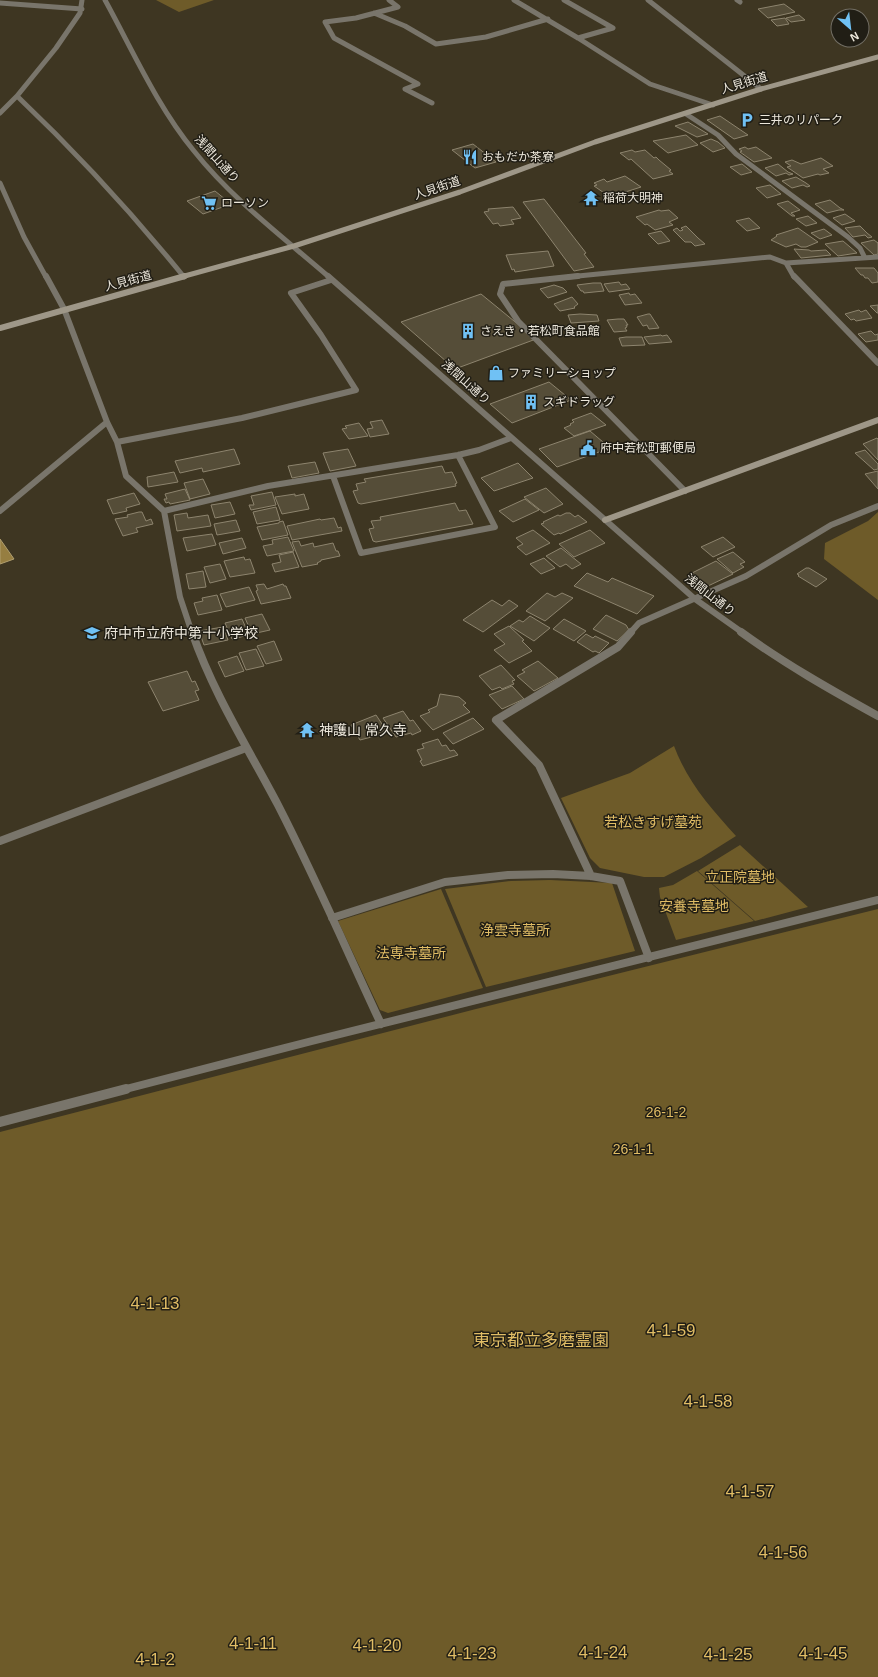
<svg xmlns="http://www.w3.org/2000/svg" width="878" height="1677" viewBox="0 0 878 1677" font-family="Arial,'Noto Sans JP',sans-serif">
<rect width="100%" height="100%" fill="#3e3622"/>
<path fill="#6e5b29" d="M156,0H214L179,12Z
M878,512V600L824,559L825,543L868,521Z
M674,746C688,783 710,807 736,836L701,858L664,877H644L600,868L590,858L561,798L630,773Z
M740,845L808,907L755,921L698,871Z
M697,871L754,921L676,940L660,897L659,888L673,885Z
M550,880L612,883L635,951L486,987L445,889L511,881Z
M441,889L483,988L388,1013L380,1010L338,921Z
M878,909V1677H0V1132L476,1009Z"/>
<path fill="#967e41" stroke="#b09e6f" d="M0,539L14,559L0,564Z"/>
<path fill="#554d38" stroke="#8d846e" d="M784,4L795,12L768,18L758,9Z
M799,15L805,20L791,22L786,18Z
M785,18L789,24L777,26L771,20Z
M720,116L748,135L734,139L707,120Z
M688,122L708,134L697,137L675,126Z
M686,135L698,145L668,153L653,141Z
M711,139L718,142L725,148L713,152L700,143Z
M473,144L496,162L475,168L452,150Z
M745,147L748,149L756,147L772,158L754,162L740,152L742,151L739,149Z
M632,150L635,152L645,150L654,158L656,157L659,160L671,170L669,171L673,174L653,179L631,159L629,160L620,153Z
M821,158L833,166L823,169L829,173L820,175L818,174L803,178L787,167L791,166L785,162L792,160L801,164Z
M742,164L752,172L741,175L730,167Z
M778,164L788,172L793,174L789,175L786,173L776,176L765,168Z
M625,176L641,187L610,197L594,186L597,185L594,183L604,179L607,182Z
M796,177L806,183L810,186L807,187L803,185L792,188L782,181Z
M770,185L781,194L767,198L756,188Z
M215,191L231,204L203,214L187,201Z
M544,199L586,253L584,254L594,267L574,271L523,202Z
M830,200L840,208L844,210H839L827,213L815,204Z
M788,201L800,210L791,213L795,216H792L777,204Z
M513,207L521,218L511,220L514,224L500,226L498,223L493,224L484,212L489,211L488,209Z
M659,210L661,211L669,210L678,218L669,222L673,225L655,230L647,224L645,225L636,217Z
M845,214L855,221L842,225L833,218Z
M808,216L817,223L806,226L796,219Z
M749,218L760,228L747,231L736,221Z
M686,226L698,238L705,244L695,246L691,242H685L673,230L677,228L680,231L683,230L681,228Z
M860,226L867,233L872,237L868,238L865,235L853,237L845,228Z
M798,228L818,242L806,247H801L796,244L786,247L771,240L777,236L776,235Z
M824,229L832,235L820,239L811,233Z
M661,231L670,241L658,244L648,234Z
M874,240L878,243V254L874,255L861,243Z
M843,241L857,253L838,256L825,244Z
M794,249L809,250L811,251L826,250L831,255L801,258Z
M548,251L554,266L515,272L514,269L512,270L506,255Z
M855,268H874L878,273V282L872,283L868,278H865L863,275H861Z
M619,282L621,285L626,284L630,289L609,292L604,284Z
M593,283H601L604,291L584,293L583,291H581L577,285Z
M554,285L563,288L567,292L548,298L540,289Z
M629,293L630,295L635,294L642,303L625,305L619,295Z
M481,294L536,339L455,369L401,322Z
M572,297L578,304L574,307L575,308L560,311L554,304Z
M878,305V313H877L870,306Z
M859,310L861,312L866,310L872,318L856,321L854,319L851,320L845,314Z
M580,314L597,315L599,321L571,323L568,315Z
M648,314H650L659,328L649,329L647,325L643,326L637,317Z
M618,319H624L628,325H626L627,327L625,328L627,331L614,332L607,320Z
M871,331L875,335L878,334V340L866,342L858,334Z
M661,335L662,336L667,335L672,342L649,344L644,337Z
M626,337H642L645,345L622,346L619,338Z
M549,382L571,400L512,423L490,404Z
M591,413L606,425L574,436L564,428L571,425L570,424L574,422L572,420Z
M382,420L389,434L370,437L367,429L373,428L370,422Z
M359,423L368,436L349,439L342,429L347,428L345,426Z
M590,431L610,448L557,467L539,449Z
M877,438L878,439V460L863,444Z
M234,449L240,464L203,472L202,468L180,473L175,461Z
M348,449L356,466L330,471L323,453Z
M865,450L878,464V469L874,470L855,453Z
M315,462L319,473L292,478L288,466Z
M518,463L533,478L494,491L481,478Z
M442,466L445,473L452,472L457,483L455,484L456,486L361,504L358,503L353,491L358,490L356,484L366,482L364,479Z
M878,471V489L865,474Z
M174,472L178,482L148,487L147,477Z
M203,479L210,494L190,499L184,483Z
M546,488L563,504L544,513L524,497Z
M185,489L190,500L170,504L169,502L166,503L164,499H167L165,494Z
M272,492L276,505L251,510L249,505H254L251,496Z
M134,493L140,504L126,508L127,511L113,514L107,500Z
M295,494V496L304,494L309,509L282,514L275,497Z
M525,499L539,510L513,522L499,511Z
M230,502L235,514L215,518L211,505Z
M455,503L459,511L466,510L473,524L376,542L373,541L369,529L374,528L371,521L381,520L380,517Z
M276,507L280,520L257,524L253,512Z
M139,512H142L146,521L151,519L153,524L136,528L138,532L123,536L115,519L128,517L127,515Z
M187,513L188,518L208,515L211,526L177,531L174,515Z
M566,513H570L575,517L578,515L587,522L560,534L559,533L554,535L541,524L544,523L543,522L558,515L560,516Z
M334,518L338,528L341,527L342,531L292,540L287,526L320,519L321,520Z
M236,520L240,531L217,535L214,524Z
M283,521L288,535L262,540L257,527L279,523V522Z
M533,530L550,543L526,555L517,547L523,544L516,538Z
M590,530L605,543L574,557L559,544Z
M212,534L216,545L187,551L183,538Z
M288,537L294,551L267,556L263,546L273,544L272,540Z
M723,537L735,547L713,557L701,547Z
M242,538L246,548L223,554L219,543Z
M299,541L301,546L313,543L314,547L333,543L336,551H338L340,556L321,560V561L317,563L318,564L302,567L292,542Z
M561,548L581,564L572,569L566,564L560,567L546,556Z
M293,552L299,567L275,572L272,564L281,562L279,555Z
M733,552L745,562L740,564L744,567L733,573L717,559Z
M244,557L245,560L250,559L255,573L230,577L224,561Z
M544,558L555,568L541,574L530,564Z
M716,561L733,574L708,586L698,580L699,579L692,573Z
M220,564L226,579L210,583L204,567Z
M806,568H809L827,579L816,587L798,576L799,575L797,574Z
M203,571L206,587L189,589L186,574Z
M587,573L608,582L612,578L654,596L637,614L574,586Z
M264,584L267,589L283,584L284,586H286L291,598L261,604L256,591L258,590L256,585Z
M249,587L255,600L226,607L220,594Z
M547,593L555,597L562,593L573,598L545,621L526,611Z
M217,595L222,610L198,615L194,603L203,601L202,598Z
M492,600L502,606L509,600L518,606L483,632L463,620Z
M262,614L270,630L252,634L245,618Z
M606,615L626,625L629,630L617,641L593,629Z
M530,616L550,628L534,641L510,626L519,620L523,622Z
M242,619L249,635L232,639L225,623Z
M564,619L586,631L574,641L553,629Z
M509,626L524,640L522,641L532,651L509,663L494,650L505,644L494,634Z
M223,627L228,640L204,645L199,631Z
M586,634L593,638L595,636L609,643L599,653L595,651L593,652L577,642Z
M274,641L282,660L266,664L257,646Z
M256,649L264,666L246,670L239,653Z
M237,656L244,671L225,677L218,662Z
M538,661L558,678L534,691L517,676L525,672L522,670Z
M501,665L515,680L512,681L514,684L502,689L500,687L492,690L479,676Z
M187,671L192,682L195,681L199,690L195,691L199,700L163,711L148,682Z
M512,686L524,699L502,709L489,695Z
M440,694L459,697L466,703L463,705L470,712L433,730L420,716L430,712L428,710L437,706Z
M403,711L410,721L413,720L421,731L412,735L411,733L396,737L383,718Z
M376,715L386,730L378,733L379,735L360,740L351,725Z
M473,718L484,729L453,744L443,733Z
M438,739L442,746L446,745L450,751L454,750L458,755L423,766L420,761L422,760L417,750L424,748L422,744Z"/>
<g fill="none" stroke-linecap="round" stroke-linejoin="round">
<path stroke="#79756b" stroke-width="5" d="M389,0L398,7
M514,0L578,38L650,84L713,105
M564,0L613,28L578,38
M648,0L761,89
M737,0L740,2
M0,3L82,9
M398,7L356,18L325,22L334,38L418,84L405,89L432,103
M374,13L405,26L436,44L486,37L548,19
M17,96C77,153 132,213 184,277
M0,113L17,96L56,48L80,13L82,0
M686,114L718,135L736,154L848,237L860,248L865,258
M0,183L24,237L46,277
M786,263L794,277
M568,277L770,257L786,263L878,257"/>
<path stroke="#79756b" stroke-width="6" d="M46,276L64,309L107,422L117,442L126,476L164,511L180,597L192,633
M578,276L503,284L500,294L518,321L685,491
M794,276L878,363
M117,442L242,418L356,390L321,335L291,293L331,280
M333,476L361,553L495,527L458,455
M0,511L107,422
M164,511L268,486L458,455L479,450L511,438
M630,633L639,623L746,576L831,525L878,506"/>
<path stroke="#79756b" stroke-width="8" d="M192,632C213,693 248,748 278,805C315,877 347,951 381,1024
M0,841L246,748
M591,876L539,765L496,720L618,647L631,632
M332,918L445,882L508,875L553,874L591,876L620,881L649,958
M122,1090L312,1041L878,900"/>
<path stroke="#79756b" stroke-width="10" d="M0,1122L126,1089"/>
<path stroke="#79756b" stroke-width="5" d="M105,0C133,51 157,106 194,151C231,198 284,238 329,277"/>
<path stroke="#79756b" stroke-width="6" d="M328,276L695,599L743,633"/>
<path stroke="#79756b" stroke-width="8" d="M741,632C785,664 831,690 878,716"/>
<path stroke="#9e9788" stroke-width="5" d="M181,277L294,246L460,192L595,142L761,89L878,57"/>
<path stroke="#9e9788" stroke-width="6" d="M0,328L185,276
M605,520L878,420"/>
</g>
<defs>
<g id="parking-bare" transform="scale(1.2)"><path d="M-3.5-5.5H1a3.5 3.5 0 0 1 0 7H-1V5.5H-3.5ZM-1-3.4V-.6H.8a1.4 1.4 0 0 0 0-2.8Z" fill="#70c1f4" stroke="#211e15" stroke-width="2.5" paint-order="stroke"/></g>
<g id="restaurant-bare" transform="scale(1.2)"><path d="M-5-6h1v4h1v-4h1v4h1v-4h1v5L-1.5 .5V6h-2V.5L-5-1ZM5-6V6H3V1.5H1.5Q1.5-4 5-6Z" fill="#70c1f4" stroke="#211e15" stroke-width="2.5" paint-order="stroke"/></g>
<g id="temple-bare" transform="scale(1.2)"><path d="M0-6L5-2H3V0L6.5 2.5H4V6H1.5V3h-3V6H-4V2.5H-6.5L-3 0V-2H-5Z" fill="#70c1f4" stroke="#211e15" stroke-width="2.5" paint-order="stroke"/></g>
<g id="supermarket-bare" transform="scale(1.2)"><path d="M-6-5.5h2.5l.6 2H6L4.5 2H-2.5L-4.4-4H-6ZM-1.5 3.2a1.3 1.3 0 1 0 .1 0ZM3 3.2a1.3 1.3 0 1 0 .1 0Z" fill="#70c1f4" stroke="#211e15" stroke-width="2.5" paint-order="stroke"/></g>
<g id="building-bare" transform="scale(1.2)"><path d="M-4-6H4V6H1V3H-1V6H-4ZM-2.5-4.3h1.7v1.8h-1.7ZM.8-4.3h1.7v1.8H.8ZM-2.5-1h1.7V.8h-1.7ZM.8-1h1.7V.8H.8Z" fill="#70c1f4" stroke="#211e15" stroke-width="2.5" paint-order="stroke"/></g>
<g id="shop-bare" transform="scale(1.2)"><path d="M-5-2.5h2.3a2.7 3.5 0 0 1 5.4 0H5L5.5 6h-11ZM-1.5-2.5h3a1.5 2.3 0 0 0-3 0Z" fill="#70c1f4" stroke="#211e15" stroke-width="2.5" paint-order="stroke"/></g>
<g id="civic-bare" transform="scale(1.2)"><path d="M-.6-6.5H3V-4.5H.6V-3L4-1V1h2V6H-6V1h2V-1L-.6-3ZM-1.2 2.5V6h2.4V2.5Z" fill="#70c1f4" stroke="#211e15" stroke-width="2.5" paint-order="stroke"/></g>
<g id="school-bare" transform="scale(1.2)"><path d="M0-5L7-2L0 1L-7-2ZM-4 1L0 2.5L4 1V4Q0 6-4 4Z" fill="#70c1f4" stroke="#211e15" stroke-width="2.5" paint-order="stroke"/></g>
</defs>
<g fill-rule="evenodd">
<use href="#parking-bare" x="747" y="120"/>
<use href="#restaurant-bare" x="470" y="157"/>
<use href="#temple-bare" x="591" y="198"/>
<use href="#supermarket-bare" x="209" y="203"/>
<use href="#building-bare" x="468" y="331"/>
<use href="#shop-bare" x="496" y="373"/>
<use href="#building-bare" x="531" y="402"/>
<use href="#civic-bare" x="588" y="448"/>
<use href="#school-bare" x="92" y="633"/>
<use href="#temple-bare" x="307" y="730"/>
</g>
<g text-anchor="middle" stroke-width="3" stroke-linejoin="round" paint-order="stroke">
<g font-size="12" fill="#ece7db" stroke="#211e15">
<text transform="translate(744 83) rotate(-17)" y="4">人見街道</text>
<text transform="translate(217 159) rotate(48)" y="4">浅間山通り</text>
<text transform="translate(437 188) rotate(-19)" y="4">人見街道</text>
<text transform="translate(128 281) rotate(-15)" y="4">人見街道</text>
<text transform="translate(466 382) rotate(42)" y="4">浅間山通り</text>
<text transform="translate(710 595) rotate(38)" y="4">浅間山通り</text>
</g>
<g font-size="12" fill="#ece7db" stroke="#211e15" text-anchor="start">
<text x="759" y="124">三井のリパーク</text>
<text x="482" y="161">おもだか茶寮</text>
<text x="603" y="202">稲荷大明神</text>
<text x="221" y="207">ローソン</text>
<text x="480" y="335">さえき・若松町食品館</text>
<text x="508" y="377">ファミリーショップ</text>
<text x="543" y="406">スギドラッグ</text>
<text x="600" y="452">府中若松町郵便局</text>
</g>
<g font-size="14" fill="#ece7db" stroke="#211e15" text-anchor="start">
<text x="104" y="638">府中市立府中第十小学校</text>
<text x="319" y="735">神護山 常久寺</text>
</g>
<g font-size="14" fill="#e1bd65" stroke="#211e15">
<text x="653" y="827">若松きすげ墓苑</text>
<text x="740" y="882">立正院墓地</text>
<text x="694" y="911">安養寺墓地</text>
<text x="515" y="935">浄雲寺墓所</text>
<text x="411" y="958">法専寺墓所</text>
<text x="666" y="1117">26-1-2</text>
<text x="633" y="1154">26-1-1</text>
</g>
<g font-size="17" fill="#e1bd65" stroke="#211e15">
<text x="155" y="1309">4-1-13</text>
<text x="671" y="1336">4-1-59</text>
<text x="541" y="1346">東京都立多磨霊園</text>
<text x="708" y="1407">4-1-58</text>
<text x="750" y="1497">4-1-57</text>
<text x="783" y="1558">4-1-56</text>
<text x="253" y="1649">4-1-11</text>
<text x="377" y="1651">4-1-20</text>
<text x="603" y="1658">4-1-24</text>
<text x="472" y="1659">4-1-23</text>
<text x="823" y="1659">4-1-45</text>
<text x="728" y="1660">4-1-25</text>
<text x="155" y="1665">4-1-2</text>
</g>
</g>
<g transform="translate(850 28) rotate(152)"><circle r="19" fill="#211e15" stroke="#726e64"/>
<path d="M0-3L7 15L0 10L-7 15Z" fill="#70c1f4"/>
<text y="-6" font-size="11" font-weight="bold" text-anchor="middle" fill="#ece7db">N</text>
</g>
</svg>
